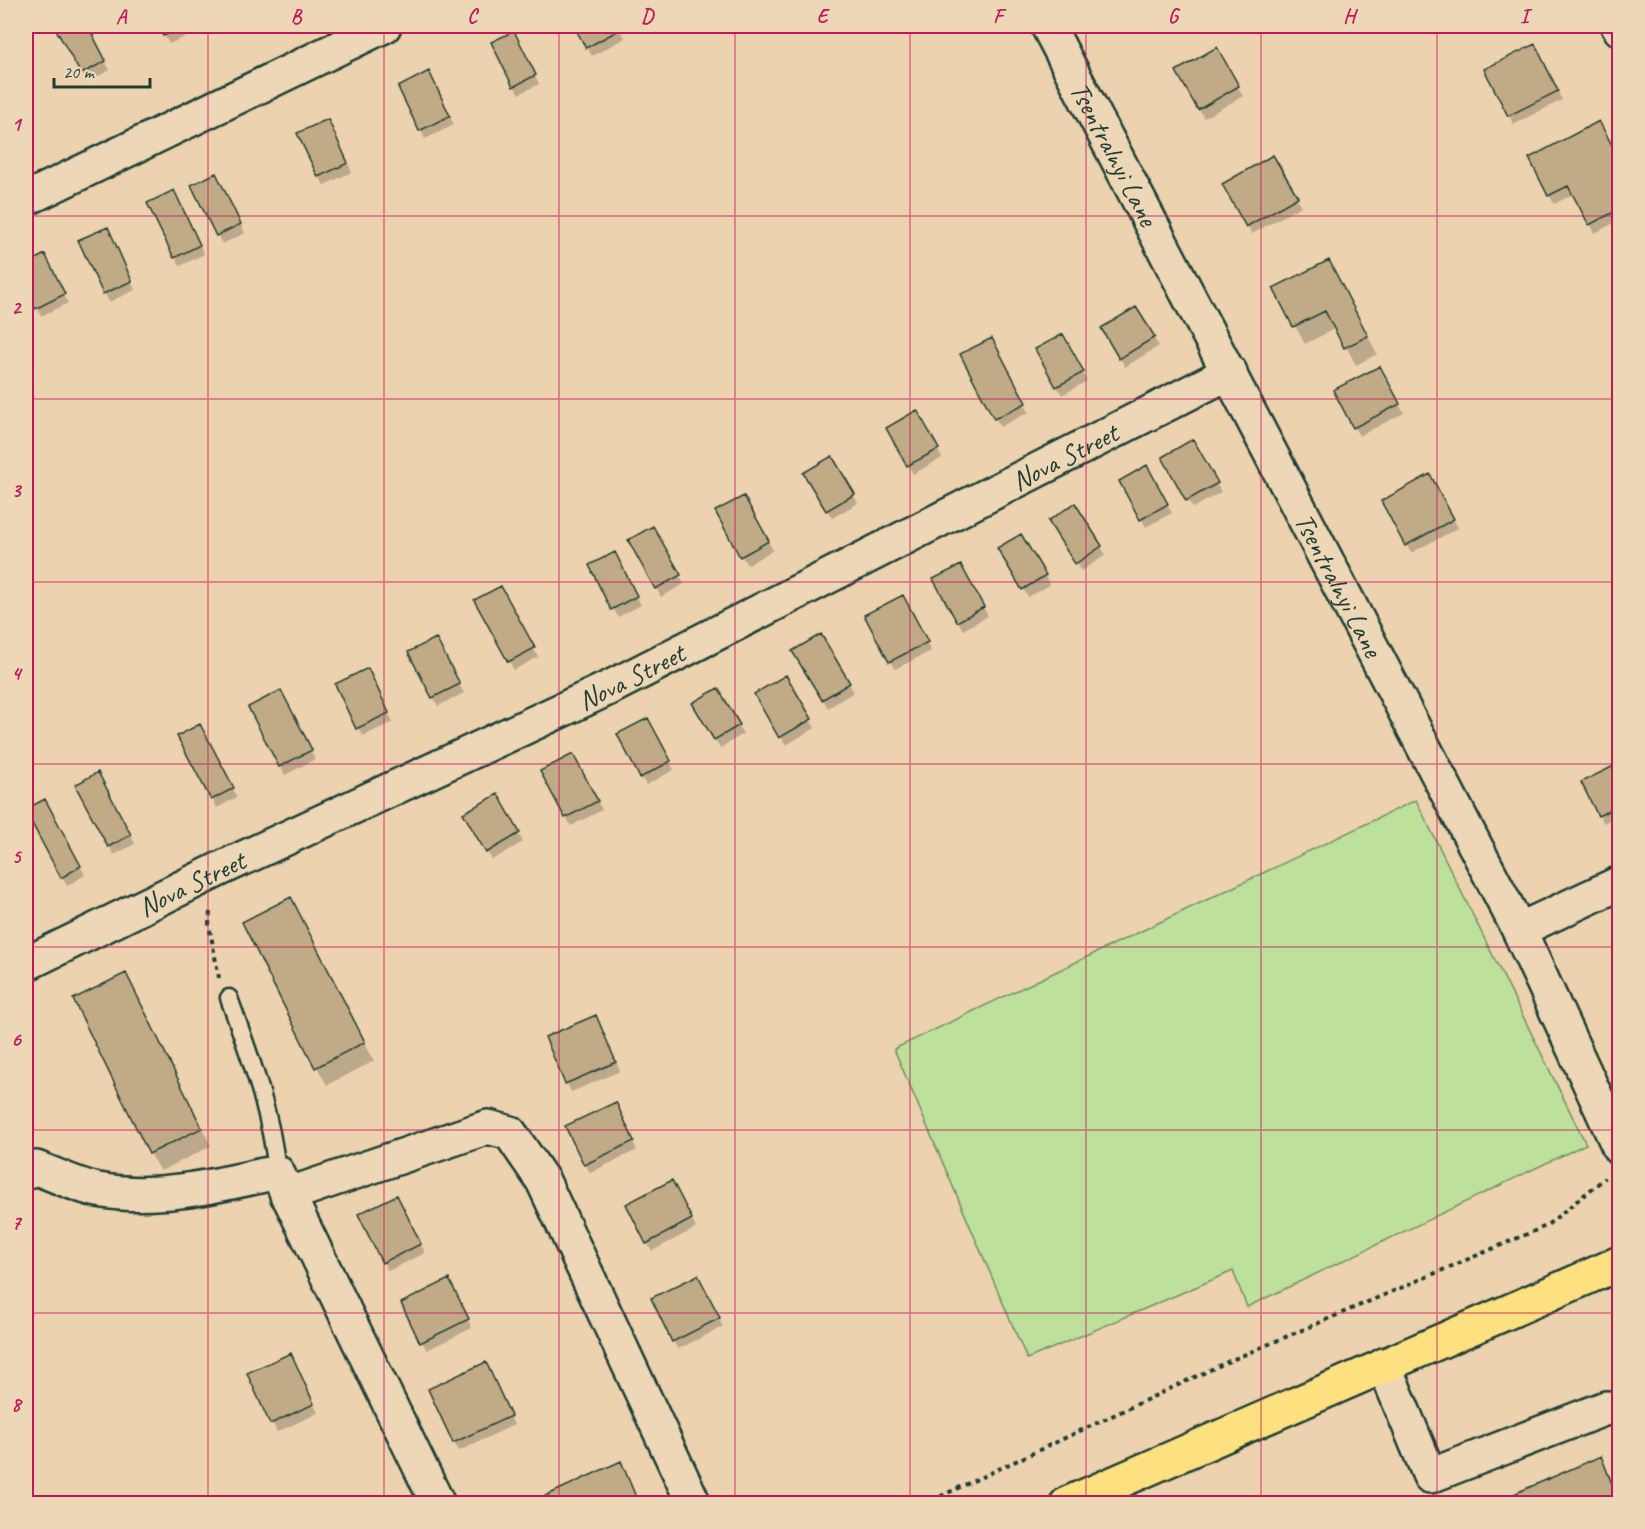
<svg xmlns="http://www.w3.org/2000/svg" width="1645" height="1529" viewBox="0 0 1645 1529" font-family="Caveat,sans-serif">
<rect width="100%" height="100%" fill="#ecd2ae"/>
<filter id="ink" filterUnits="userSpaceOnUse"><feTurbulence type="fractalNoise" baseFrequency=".0167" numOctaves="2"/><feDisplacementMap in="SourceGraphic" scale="12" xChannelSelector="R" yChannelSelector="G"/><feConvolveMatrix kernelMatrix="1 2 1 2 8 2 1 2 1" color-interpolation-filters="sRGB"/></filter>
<g filter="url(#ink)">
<path fill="#bde09a" stroke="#6e8e67" stroke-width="1.5" d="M1416,800L1586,1144L1247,1307L1233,1271L1027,1359L894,1049Z"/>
<path fill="#0003" d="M56,26H86L110,70L87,82Z
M160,26H193L196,32L169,44Z
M576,26H618L625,38L592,56Z
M518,41L539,84L519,94L514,86Z
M1217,49L1243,96L1204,118L1178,71Z
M1539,55L1562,100L1514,124L1509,116Z
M433,82L454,125L425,139L400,87Z
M332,129L352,172L324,185L319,176Z
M1273,157L1301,206L1252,234L1224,185Z
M1531,159L1620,162V220L1595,233L1574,194L1554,204Z
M220,183L245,233L222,244L193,186Z
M178,201L204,254L180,266L175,257Z
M112,237L135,290L109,302L80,241Z
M45,256L68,303L41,316L26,286V265Z
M1339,280L1377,354L1356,365L1336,328L1305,344L1275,289Z
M1136,309L1159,346L1125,367L1103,329Z
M1062,336L1087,381L1062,395L1037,350Z
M996,348L1029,412L1000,427L962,355Z
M26,366L33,382L26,386Z
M1384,376L1404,413L1359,436L1335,390Z
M917,412L942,458L913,474L888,428Z
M1192,441L1221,492L1193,508L1164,458Z
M831,458L858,503L832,518L805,473Z
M1146,467L1172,513L1146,527L1121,481Z
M1430,476L1458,528L1411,553L1383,501Z
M743,498L773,550L747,565L717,512Z
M1075,505L1106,555L1081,571L1055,530Z
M652,528L684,584L661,597L630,540Z
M1021,536L1050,585L1028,597L999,548Z
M619,562L641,605L618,617L591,566Z
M960,567L988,616L963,630L935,580Z
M500,588L538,657L514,670L476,600Z
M907,605L931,651L895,669L890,661Z
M820,636L854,692L828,708L794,651Z
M440,648L464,693L438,706L410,653Z
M785,677L815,728L786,745L756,694Z
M372,678L393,722L363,736L358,728Z
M717,690L743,734L720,748L694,703Z
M285,700L315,759L285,775L250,707Z
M647,720L674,770L646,785L619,735Z
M199,726L237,797L217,808L179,737Z
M577,764L602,810L571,826L542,771Z
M1620,765V815L1604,823L1599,815Z
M103,783L135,844L114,855L77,786Z
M497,796L523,842L492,860L465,814Z
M44,801L85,875L67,886L26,811Z
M291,899L374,1061L327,1085L317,1067Z
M126,975L211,1146L161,1171L150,1153Z
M601,1026L620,1071L571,1092L567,1083Z
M620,1113L637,1150L590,1173L585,1164Z
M677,1190L696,1228L652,1251L647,1243Z
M401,1205L425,1253L388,1271L360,1215Z
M702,1285L723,1327L678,1349L673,1341Z
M453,1289L472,1328L427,1350L422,1342Z
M295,1364L318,1413L277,1432L249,1374Z
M490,1373L514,1425L459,1451L454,1442Z
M1600,1458L1610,1476L1620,1504Z
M625,1472L639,1504H532Z"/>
<path fill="#c1ab86" stroke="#1f3d34" stroke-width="1.5" d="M54,26H88L106,61L81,74Z
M159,26H188L163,36Z
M574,26H619L621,29L586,48Z
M514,31L536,75L513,87L491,42Z
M1535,44L1558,91L1508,116L1484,69Z
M1217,47L1239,86L1198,110L1176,71Z
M429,71L450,116L419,131L398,87Z
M328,119L348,163L318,177L297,133Z
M1599,121L1620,160V209L1589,225L1568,186L1548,196L1529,158Z
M1273,155L1298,197L1246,227L1222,184Z
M216,173L241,224L216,236L191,185Z
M174,190L200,245L174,258L147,203Z
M108,227L132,281L103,294L78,240Z
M1620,243V259L1613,247Z
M45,254L65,294L35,309L26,289V264Z
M1329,260L1368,336L1344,348L1325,311L1293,327L1273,288Z
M1136,307L1155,337L1119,359L1101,328Z
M1063,334L1084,372L1056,387L1035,349Z
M992,338L1026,403L994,419L960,354Z
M1380,366L1400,404L1353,428L1333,390Z
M917,410L939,449L907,466L886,428Z
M1193,439L1218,483L1186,501L1162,457Z
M832,456L855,494L826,511L803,473Z
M1147,465L1168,504L1140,520L1119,481Z
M1430,474L1454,519L1405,546L1381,501Z
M744,496L769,541L740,557L715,511Z
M1075,503L1102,546L1075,564L1048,521Z
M653,526L681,575L655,589L628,540Z
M1021,534L1046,575L1022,590L997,548Z
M615,552L637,596L611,610L589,565Z
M961,565L984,607L957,622L933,579Z
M501,586L535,648L508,662L474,600Z
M903,595L928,642L889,662L864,615Z
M821,634L850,683L822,700L792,651Z
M436,638L460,684L432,698L408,652Z
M368,668L389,713L356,729L335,684Z
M786,675L812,719L779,738L754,694Z
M718,688L740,725L714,740L692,703Z
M281,690L312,750L279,767L248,707Z
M648,718L671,761L640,778L617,734Z
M200,724L234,788L211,800L177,736Z
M573,754L598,801L565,818L540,771Z
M1620,763V805L1598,816L1581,782Z
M98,772L131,835L108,847L75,785Z
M498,794L520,833L486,853L463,813Z
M45,799L81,866L61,878L26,812V809Z
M291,897L365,1042L315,1068L242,922Z
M126,973L202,1128L149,1154L73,999Z
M596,1015L616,1062L565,1084L545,1037Z
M616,1102L634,1141L584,1165L565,1126Z
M672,1180L692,1219L646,1244L626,1204Z
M397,1195L421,1244L382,1263L358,1214Z
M698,1275L720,1318L672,1342L651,1298Z
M449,1279L469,1319L420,1343L401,1303Z
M291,1353L314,1404L270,1424L247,1373Z
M486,1362L511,1416L453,1443L428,1389Z
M1601,1456L1620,1504H1491Z
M621,1461L636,1497L621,1504H528Z"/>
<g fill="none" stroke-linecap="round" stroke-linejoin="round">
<g stroke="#1f3d34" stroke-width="21">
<path id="lane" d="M229,998C249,1054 271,1111 277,1172"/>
</g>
<g stroke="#1f3d34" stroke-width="38">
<g id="street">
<path id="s1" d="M1048,26L1519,930L1620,1149"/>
<path d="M1618,26L1620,29"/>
<path d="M26,199L384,26"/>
<path d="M1519,930L1620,883"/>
<path id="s2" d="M26,964L222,868L611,687L1230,372"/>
<path d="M26,1172L36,1168C56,1175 77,1186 98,1190C158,1201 219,1185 277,1172L438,1504"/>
<path d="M287,1195L488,1127L510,1133L543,1181L694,1504"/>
<path d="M1384,1365L1430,1476L1606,1408L1620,1409"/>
</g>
</g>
<g stroke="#1f3d34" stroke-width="38">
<path id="primary" d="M1067,1504L1620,1263"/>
</g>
<path stroke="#1f3d34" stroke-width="4" stroke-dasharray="4.5 4.5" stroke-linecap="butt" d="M210,912L209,925L219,978
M924,1504L1227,1362L1546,1226L1605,1178"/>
<use href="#lane" stroke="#edd7b6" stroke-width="16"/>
<use href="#street" stroke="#edd7b6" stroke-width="33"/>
<use href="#primary" stroke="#fde080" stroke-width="33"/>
</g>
</g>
<path fill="none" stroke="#c2185b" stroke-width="1.5" stroke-opacity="0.55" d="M208,26V1504M384,26V1504M559,26V1504M735,26V1504M910,26V1504M1086,26V1504M1261,26V1504M1437,26V1504M26,216H1620M26,399H1620M26,582H1620M26,764H1620M26,947H1620M26,1130H1620M26,1313H1620"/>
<g text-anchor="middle" stroke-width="4.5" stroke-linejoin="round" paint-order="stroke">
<g font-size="28" fill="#1f3d34" stroke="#edd7b6">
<text dy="10" stroke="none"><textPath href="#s1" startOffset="144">Tsentralnyi Lane</textPath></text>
<text dy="10" stroke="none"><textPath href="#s2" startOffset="1156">Nova Street</textPath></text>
<text dy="10" stroke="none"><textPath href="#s1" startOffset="630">Tsentralnyi Lane</textPath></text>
<text dy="10" stroke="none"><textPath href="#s2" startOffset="670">Nova Street</textPath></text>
<text dy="10" stroke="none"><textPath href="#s2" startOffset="184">Nova Street</textPath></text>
</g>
</g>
<rect width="1645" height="1529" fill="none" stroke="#edd7b6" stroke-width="66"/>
<path d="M54 78v9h96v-9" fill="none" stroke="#1f3d34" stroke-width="3"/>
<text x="63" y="78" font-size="18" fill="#1f3d34" stroke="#edd7b6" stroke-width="4.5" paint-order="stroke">20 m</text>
<rect x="33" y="33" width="1579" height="1463" fill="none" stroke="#c2185b" stroke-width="2"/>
<g font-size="20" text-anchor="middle" font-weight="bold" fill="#c2185b">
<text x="121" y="23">A</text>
<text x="296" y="23">B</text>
<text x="472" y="23">C</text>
<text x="647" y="23">D</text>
<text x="822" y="23">E</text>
<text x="998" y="23">F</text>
<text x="1173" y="23">G</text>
<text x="1349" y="23">H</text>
<text x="1524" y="23">I</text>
<text x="16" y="131">1</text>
<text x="16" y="314">2</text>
<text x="16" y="497">3</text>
<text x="16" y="680">4</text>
<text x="16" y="863">5</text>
<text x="16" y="1046">6</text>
<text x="16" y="1229">7</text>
<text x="16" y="1411">8</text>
</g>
</svg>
